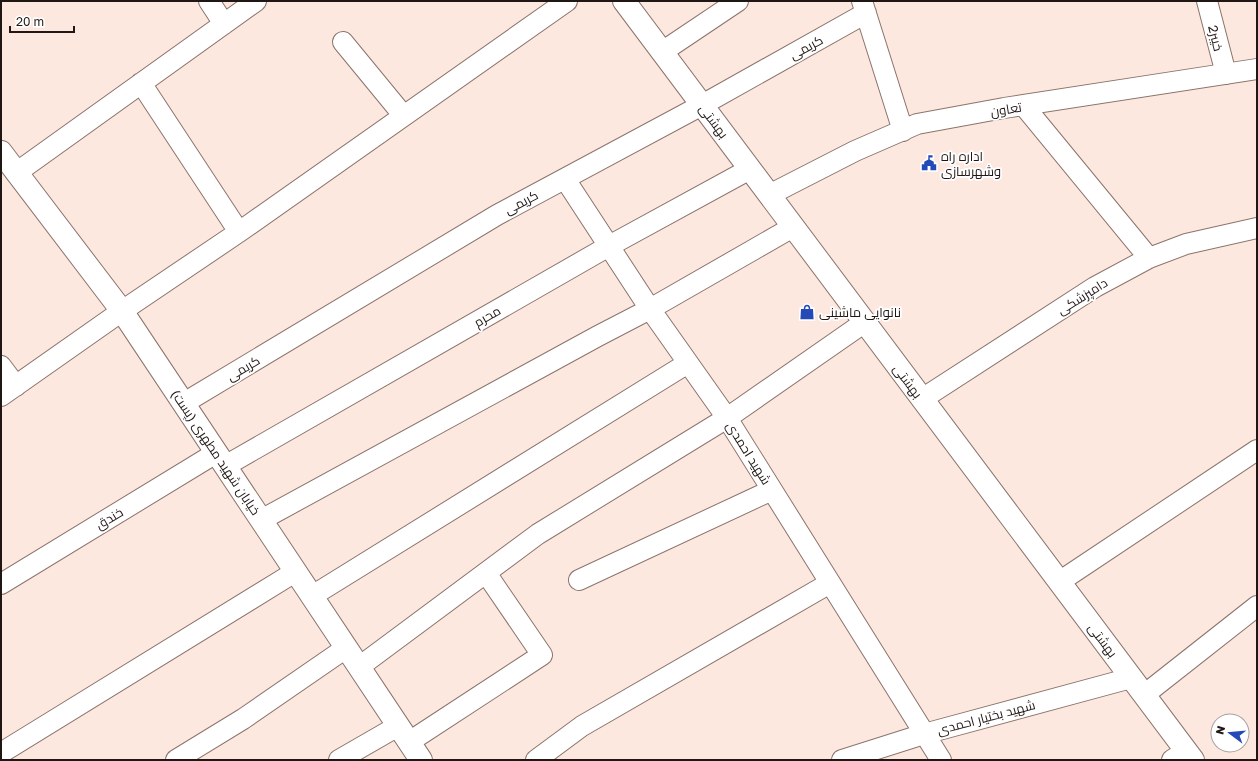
<svg xmlns="http://www.w3.org/2000/svg" width="1258" height="761" viewBox="0 0 1258 761" font-family="'Golos Text',Cairo,sans-serif">
<rect width="100%" height="100%" fill="#fde8e0"/>
<g fill="none" stroke-linecap="round" stroke-linejoin="round">
<g stroke="#8b746b" stroke-width="22">
<path id="minor" d="M209,1L224,24
M862,1L903,131
M1207,1L1226,74
M343,42L403,115
M662,52L738,1
M141,83L239,232
M1024,106L1149,258
M16,173L256,1
M565,179L650,309L727,418L941,760
M769,195L855,151L917,124L1004,108L1257,69
M1,366L16,386
M1,396L122,311L239,232L567,1
M922,399L1095,287L1149,258L1186,244L1257,228
M184,403L497,215L702,105L866,13
M225,466L609,246L750,169
M261,520L598,336L650,309L793,227
M579,580L772,490
M1059,582L1257,450
M1,584L216,453
M312,596L688,363
M359,667L538,534L727,418L865,322
M1144,695L1257,606
M409,742L542,655L486,573
M1,753L295,572
M176,760L243,719L346,648
M339,760L398,726
M536,760L582,726L830,583
M842,760L924,734L1131,678
M1172,760L1186,751"/>
</g>
<g stroke="#8b746b" stroke-width="24">
<path id="tertiary" d="M624,1L1193,760
M1,152L122,311L421,760"/>
</g>
<use href="#minor" stroke="#fff" stroke-width="20"/>
<use href="#tertiary" stroke="#fff" stroke-width="22"/>
</g>
<defs>
<g id="civic-bare" transform="scale(1.2)"><path d="M-.6-6.5H3V-4.5H.6V-3L4-1V1h2V6H-6V1h2V-1L-.6-3ZM-1.2 2.5V6h2.4V2.5Z" fill="#244ab8" stroke="#fff" stroke-width="2.5" paint-order="stroke"/></g>
<g id="shop-bare" transform="scale(1.2)"><path d="M-5-2.5h2.3a2.7 3.5 0 0 1 5.4 0H5L5.5 6h-11ZM-1.5-2.5h3a1.5 2.3 0 0 0-3 0Z" fill="#244ab8" stroke="#fff" stroke-width="2.5" paint-order="stroke"/></g>
</defs>
<g fill-rule="evenodd">
<use href="#civic-bare" x="929" y="163"/>
<use href="#shop-bare" x="807" y="312"/>
</g>
<g text-anchor="middle" stroke-width="3.5" stroke-linejoin="round" paint-order="stroke">
<g font-size="13" fill="#201714" stroke="#fff">
<text transform="translate(1216 38) rotate(76)" y="5">خیبر2</text>
<text transform="translate(806 47) rotate(-29)" y="5">کریمی</text>
<text transform="translate(1006 109) rotate(-9)" y="5">تعاون</text>
<text transform="translate(714 121) rotate(53)" y="5">بهشتی</text>
<text transform="translate(521 202) rotate(-28)" y="5">کریمی</text>
<text transform="translate(1082 296) rotate(-32)" y="5">دامپزشکی</text>
<text transform="translate(487 316) rotate(-30)" y="5">محرم</text>
<text transform="translate(243 368) rotate(-31)" y="5">کریمی</text>
<text transform="translate(908 381) rotate(53)" y="5">بهشتی</text>
<text transform="translate(216 452) rotate(56)" y="5">خیابان شهید مطهری (پست)</text>
<text transform="translate(749 453) rotate(58)" y="5">شهید احمدی</text>
<text transform="translate(109 518) rotate(-31)" y="5">خندق</text>
<text transform="translate(1103 640) rotate(53)" y="5">بهشتی</text>
<text transform="translate(986 717) rotate(-15)" y="5">شهید بختیار احمدی</text>
</g>
<g font-size="13" fill="#201714" stroke="#fff" text-anchor="start">
<text x="941" y="161">اداره راه<tspan x="941" dy="15">وشهرسازی</tspan></text>
<text x="819" y="317">نانوایی ماشینی</text>
</g>
</g>
<rect width="1258" height="761" fill="none" stroke="#201714" stroke-width="4"/>
<g transform="translate(1230 733) rotate(286)"><circle r="19" fill="#ffffff" stroke="#a6a2a1"/>
<path d="M0-3L7 15L0 10L-7 15Z" fill="#244ab8"/>
<text y="-6" font-size="11" font-weight="bold" text-anchor="middle" fill="#201714">N</text>
</g>
<path d="M10 26v6h64v-6" fill="none" stroke="#201714" stroke-width="2"/>
<text x="16" y="26" font-size="12" fill="#201714" stroke="#ffffff" stroke-width="3" paint-order="stroke">20 m</text>
</svg>
